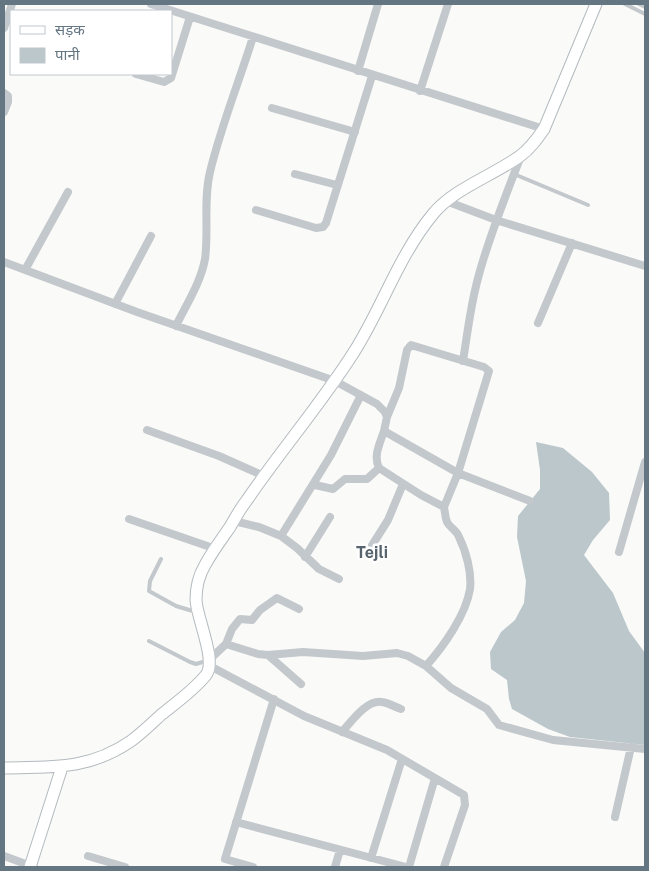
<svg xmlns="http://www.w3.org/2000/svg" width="649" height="871" viewBox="0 0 649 871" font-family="'Public Sans','Noto Sans Devanagari',sans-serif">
<rect width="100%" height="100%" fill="#fafaf8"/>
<path fill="#bbc7cb" d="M536,442L563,448L592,472L609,493L610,520L593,540L584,555L613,593L629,631L645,653V745L570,737L548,729L512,709L509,699L507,680L491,669L490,652L501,632L515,620L524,603L526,581L517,537L518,516L540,489V470Z"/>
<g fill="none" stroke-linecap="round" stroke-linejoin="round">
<g stroke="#b3babf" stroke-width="13">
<path id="secondary" d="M4,768C52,767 89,770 131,741C142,733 152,723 162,714C177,702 194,690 206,675C217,661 197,619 196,600C196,589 199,575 205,565C212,552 221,540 230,527C235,518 240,509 247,500C281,450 321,404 354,352C382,308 399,255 433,214C453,189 494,175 520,156C530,149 537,139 544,129L596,4
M30,867L62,767"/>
</g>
<path stroke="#c3c8cc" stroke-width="4" d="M625,4L645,14
M639,4L645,7
M514,174L588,205
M161,559L150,581L149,591L176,606L196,612
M149,641L190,662L196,664L206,661"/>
<path stroke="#c3c8cc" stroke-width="8" d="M151,4L544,129
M4,28L12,4
M358,71L378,4
M136,74L164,82L171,78L190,17
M420,91L448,4
M4,93L8,96V102L4,112
M272,108L355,132
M295,174L337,185
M446,201L496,220L645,266
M256,210L316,228L323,227L326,223L372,76
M4,262L137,312L335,381L377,404L385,412L387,417L384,431L458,473L530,501
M25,270L68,192
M115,304L151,236
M538,323L572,243
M176,326C186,305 201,282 205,259C209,230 203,201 210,172C221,126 239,82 253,37
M463,361C468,329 472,296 482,264C493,227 507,192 521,156
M387,417L399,388L407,350L411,345L484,367L489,371L458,473L444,507
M147,430L219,456L264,476
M384,431C380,443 373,456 379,468L421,495L444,507C445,512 445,517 447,522C450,528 457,530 459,537C466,551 472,573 470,589C466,615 443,647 426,666
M315,485L333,489L345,479H367L379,468
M129,519L216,549
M234,521L259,527L281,536L297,548L319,569L339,579
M281,536L331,455L361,395
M371,547L388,520L403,484
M619,552L645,462
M305,557L330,517
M226,644L232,629L240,619L252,620L260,610L277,598L299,609
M268,655L301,684
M210,659L226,644L258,654L268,655L303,652L363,656L397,653L408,656L426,666L451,688L487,709L499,725L553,740L645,749
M210,666L304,716L387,750L464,795L465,805L444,867
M342,732C351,722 367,699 382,702C389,703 395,707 401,709
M615,817L631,747
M236,822L406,867
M4,856L34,867
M88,856L125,867
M371,858L402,759
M253,867L225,859L274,699
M335,867L340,850
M409,867L435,778"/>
<use href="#secondary" stroke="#fff" stroke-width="11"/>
</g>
<g text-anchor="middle" stroke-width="5" stroke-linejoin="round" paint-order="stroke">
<g font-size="16" font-weight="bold" fill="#57646e" stroke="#fff">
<text x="372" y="558">Tejli</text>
</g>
</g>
<rect width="649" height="871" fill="none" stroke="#657683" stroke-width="10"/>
<rect x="10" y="10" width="162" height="65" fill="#ffffff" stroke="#c1c8cd"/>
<rect x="20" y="26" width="25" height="8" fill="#ffffff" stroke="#c1c8cd"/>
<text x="55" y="35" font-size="15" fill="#657683">सड़क</text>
<rect x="20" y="48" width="25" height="15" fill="#bbc7cb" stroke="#c1c8cd"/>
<text x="55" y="60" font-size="15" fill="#657683">पानी</text>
</svg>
